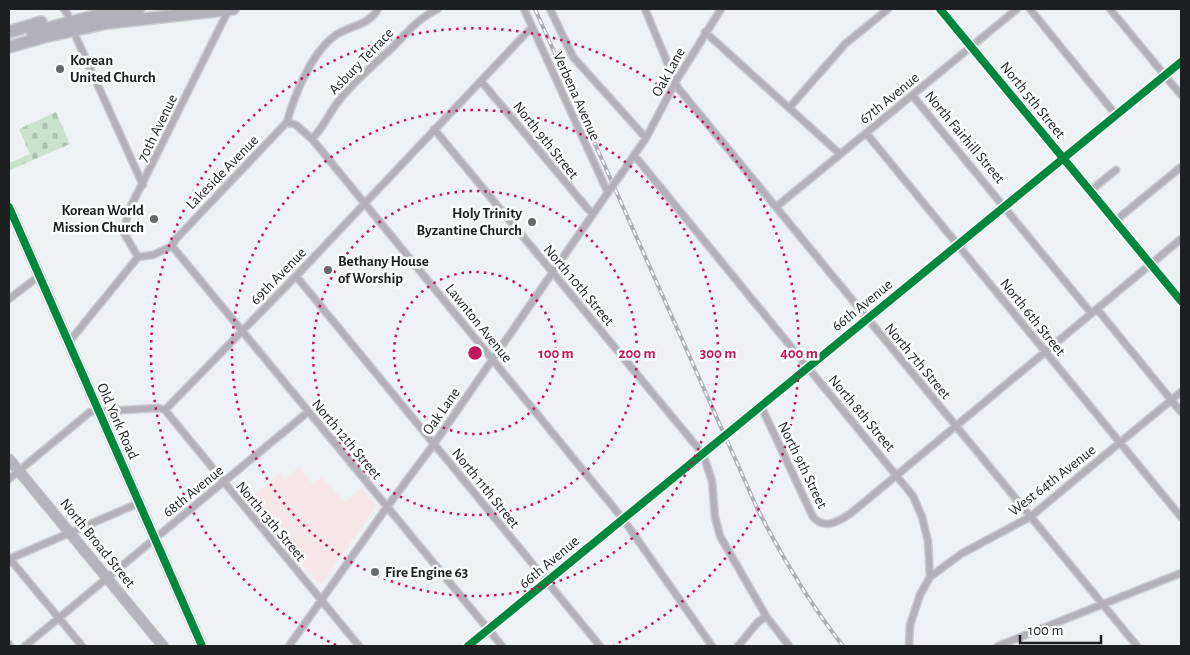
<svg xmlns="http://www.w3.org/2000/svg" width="1190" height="655" viewBox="0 0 1190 655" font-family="'Alegreya Sans',sans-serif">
<defs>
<pattern id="cemetery-stones" width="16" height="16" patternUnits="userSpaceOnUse" patternTransform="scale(1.25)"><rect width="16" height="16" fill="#cae3ce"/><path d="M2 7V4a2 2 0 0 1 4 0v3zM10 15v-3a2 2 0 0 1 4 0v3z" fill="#adc2b1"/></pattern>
</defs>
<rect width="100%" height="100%" fill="#eef1f4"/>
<path fill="#f5e7e7" d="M299,467L313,484L321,477L345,502L361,488L376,506L321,585L248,501L280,473L284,479Z"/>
<path fill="url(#cemetery-stones)" d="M56,112L70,144L10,170L9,163L30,154L19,129Z"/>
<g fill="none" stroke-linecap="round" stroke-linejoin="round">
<g stroke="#c9cbcd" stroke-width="9">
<path id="minor" d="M64,9L68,15
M524,9L608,193
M550,9L573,57L646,138
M645,9L678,88L1137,646
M1030,9L1116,115
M1110,9L1181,95
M705,32L840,154
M76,37L143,185
M481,81L587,208L593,214
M912,95L1091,313
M789,108L845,44L888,9
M287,122L296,125L312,139L623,519L712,646
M434,129L703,454L712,481L715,517L720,536L766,616L789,646
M866,133L1181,517
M312,139C324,127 330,111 341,98C356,80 373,65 391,49C406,34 418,18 438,9
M634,155L913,496L922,517L928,541L930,577L920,595L910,625L909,646
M622,173L646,138L676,81L721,9
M1090,191L1116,170
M776,207L1017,9
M1115,221L1181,167
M172,246L502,646
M138,257L124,233L128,212L229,9
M296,276L600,646
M9,299L39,276
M1097,309L1181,412
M69,342L138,257L153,255L172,246L175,240L287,122C294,96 312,51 336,35C351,25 368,26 378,9
M761,406L813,517C825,530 837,522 850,514L1181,239
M165,410L359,646
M9,479L90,412L159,408L165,410L296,276L532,27
M9,558L82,646
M9,559L139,503
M930,577L961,554L1030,517L1181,392
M9,644L10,646
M25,646L308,412
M289,646L387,507L434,444L611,188
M738,646L758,622L766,616
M998,646L1181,573"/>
</g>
<g stroke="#c9cbcd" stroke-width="10">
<path id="tertiary" d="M940,9L1181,301
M736,426L1181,62
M468,646L720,439"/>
</g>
<g stroke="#c9cbcd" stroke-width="12">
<path id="primary" d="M9,207L202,646
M9,459L163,646"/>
</g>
<g stroke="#c9cbcd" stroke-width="14">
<path id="trunk" d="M9,32L41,22
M32,32L91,17L139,9
M9,47L44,37L107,23L233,9"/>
</g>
<use href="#minor" stroke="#b3b0b8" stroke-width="6"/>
<use href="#tertiary" stroke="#b3b0b8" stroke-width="8"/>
<use href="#primary" stroke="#b5b3bc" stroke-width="10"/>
<use href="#trunk" stroke="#b2b0b9" stroke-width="11"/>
<g stroke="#adadb2" stroke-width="4">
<path id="rail" d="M535,9L757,508C782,557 809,603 843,646"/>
</g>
<use href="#rail" stroke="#fcfdfe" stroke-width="2" stroke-dasharray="5.5" stroke-linecap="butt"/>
<g stroke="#c9cbcd" stroke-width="9" stroke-linecap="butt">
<path id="minor-bridge" d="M611,188L622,173"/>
</g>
<g stroke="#c9cbcd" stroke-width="10" stroke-linecap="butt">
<path id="tertiary-bridge" d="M720,439L736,426"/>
</g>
<use href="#minor-bridge" stroke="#b3b0b8" stroke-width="6"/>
<use href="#tertiary-bridge" stroke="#b3b0b8" stroke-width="8"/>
<g stroke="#fcfdfe" stroke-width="11">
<path id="cycleway" d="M940,9L1181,301
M9,207L202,646
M468,646L1181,62"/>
</g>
<use href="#cycleway" stroke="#00873e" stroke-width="8"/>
</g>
<g fill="none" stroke="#c2185b" stroke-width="2.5" stroke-dasharray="2.5 5">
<circle cx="475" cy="353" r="81"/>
<circle cx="475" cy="353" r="162"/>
<circle cx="475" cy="353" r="243"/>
<path d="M336 645A324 324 0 1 1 614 645"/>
</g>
<g fill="#66686a" stroke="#fcfdfe" stroke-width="2">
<circle cx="60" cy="69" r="5"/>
<circle cx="154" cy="219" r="5"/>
<circle cx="532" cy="222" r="5"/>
<circle cx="328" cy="270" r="5"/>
<circle cx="375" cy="572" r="5"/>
</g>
<g text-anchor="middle" stroke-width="5" stroke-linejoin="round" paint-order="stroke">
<g font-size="15" font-weight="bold" fill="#1d1f20" stroke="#fcfdfe" text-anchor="start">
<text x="70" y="65">Korean<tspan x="70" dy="17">United Church</tspan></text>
<text x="144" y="215" text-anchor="end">Korean World<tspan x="144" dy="17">Mission Church</tspan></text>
<text x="522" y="218" text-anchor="end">Holy Trinity<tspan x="522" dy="17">Byzantine Church</tspan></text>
<text x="338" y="266">Bethany House<tspan x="338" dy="17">of Worship</tspan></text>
<text x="385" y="577">Fire Engine 63</text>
</g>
<g font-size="15" fill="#1d1f20" stroke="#fcfdfe">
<text transform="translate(361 61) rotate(-46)" y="5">Asbury Terrace</text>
<text transform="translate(668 72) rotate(-61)" y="5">Oak Lane</text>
<text transform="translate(577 96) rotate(66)" y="5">Verbena Avenue</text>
<text transform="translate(889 98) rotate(-39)" y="5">67th Avenue</text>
<text transform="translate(1033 100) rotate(51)" y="5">North 5th Street</text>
<text transform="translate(157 128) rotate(-64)" y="5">70th Avenue</text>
<text transform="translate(965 137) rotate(50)" y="5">North Fairhill Street</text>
<text transform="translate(546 140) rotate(51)" y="5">North 9th Street</text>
<text transform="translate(222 172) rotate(-46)" y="5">Lakeside Avenue</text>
<text transform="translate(278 276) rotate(-46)" y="5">69th Avenue</text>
<text transform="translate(579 285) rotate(50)" y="5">North 10th Street</text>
<text transform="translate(862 305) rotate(-39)" y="5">66th Avenue</text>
<text transform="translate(1033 317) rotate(51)" y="5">North 6th Street</text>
<text transform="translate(479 323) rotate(51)" y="5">Lawnton Avenue</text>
<text transform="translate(918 361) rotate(50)" y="5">North 7th Street</text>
<text transform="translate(441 411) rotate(-55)" y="5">Oak Lane</text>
<text transform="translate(862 413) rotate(50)" y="5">North 8th Street</text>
<text transform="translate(118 421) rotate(66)" y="5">Old York Road</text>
<text transform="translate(347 439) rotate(50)" y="5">North 12th Street</text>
<text transform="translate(803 465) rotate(64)" y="5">North 9th Street</text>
<text transform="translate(1052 480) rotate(-38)" y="5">West 64th Avenue</text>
<text transform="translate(486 488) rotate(51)" y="5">North 11th Street</text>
<text transform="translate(193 491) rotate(-39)" y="5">68th Avenue</text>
<text transform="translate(271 521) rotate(50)" y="5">North 13th Street</text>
<text transform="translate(98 543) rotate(51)" y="5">North Broad Street</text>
<text transform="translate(549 562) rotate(-40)" y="5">66th Avenue</text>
</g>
</g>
<circle cx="475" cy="353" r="8" fill="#c2185b" stroke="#fcfdfe" stroke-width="2.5"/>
<g font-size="15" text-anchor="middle" font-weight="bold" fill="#c2185b" stroke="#fcfdfe" stroke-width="5" stroke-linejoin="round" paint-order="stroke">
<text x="556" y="358">100 m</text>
<text x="637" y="358">200 m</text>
<text x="718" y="358">300 m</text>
<text x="799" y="358">400 m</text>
</g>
<rect width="1190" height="655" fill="none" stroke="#1d1f20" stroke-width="20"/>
<path d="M1020 635v8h81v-8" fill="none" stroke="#1d1f20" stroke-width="2.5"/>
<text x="1028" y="635" font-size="15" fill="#1d1f20" stroke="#fcfdfe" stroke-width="4" paint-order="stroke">100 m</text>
</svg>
